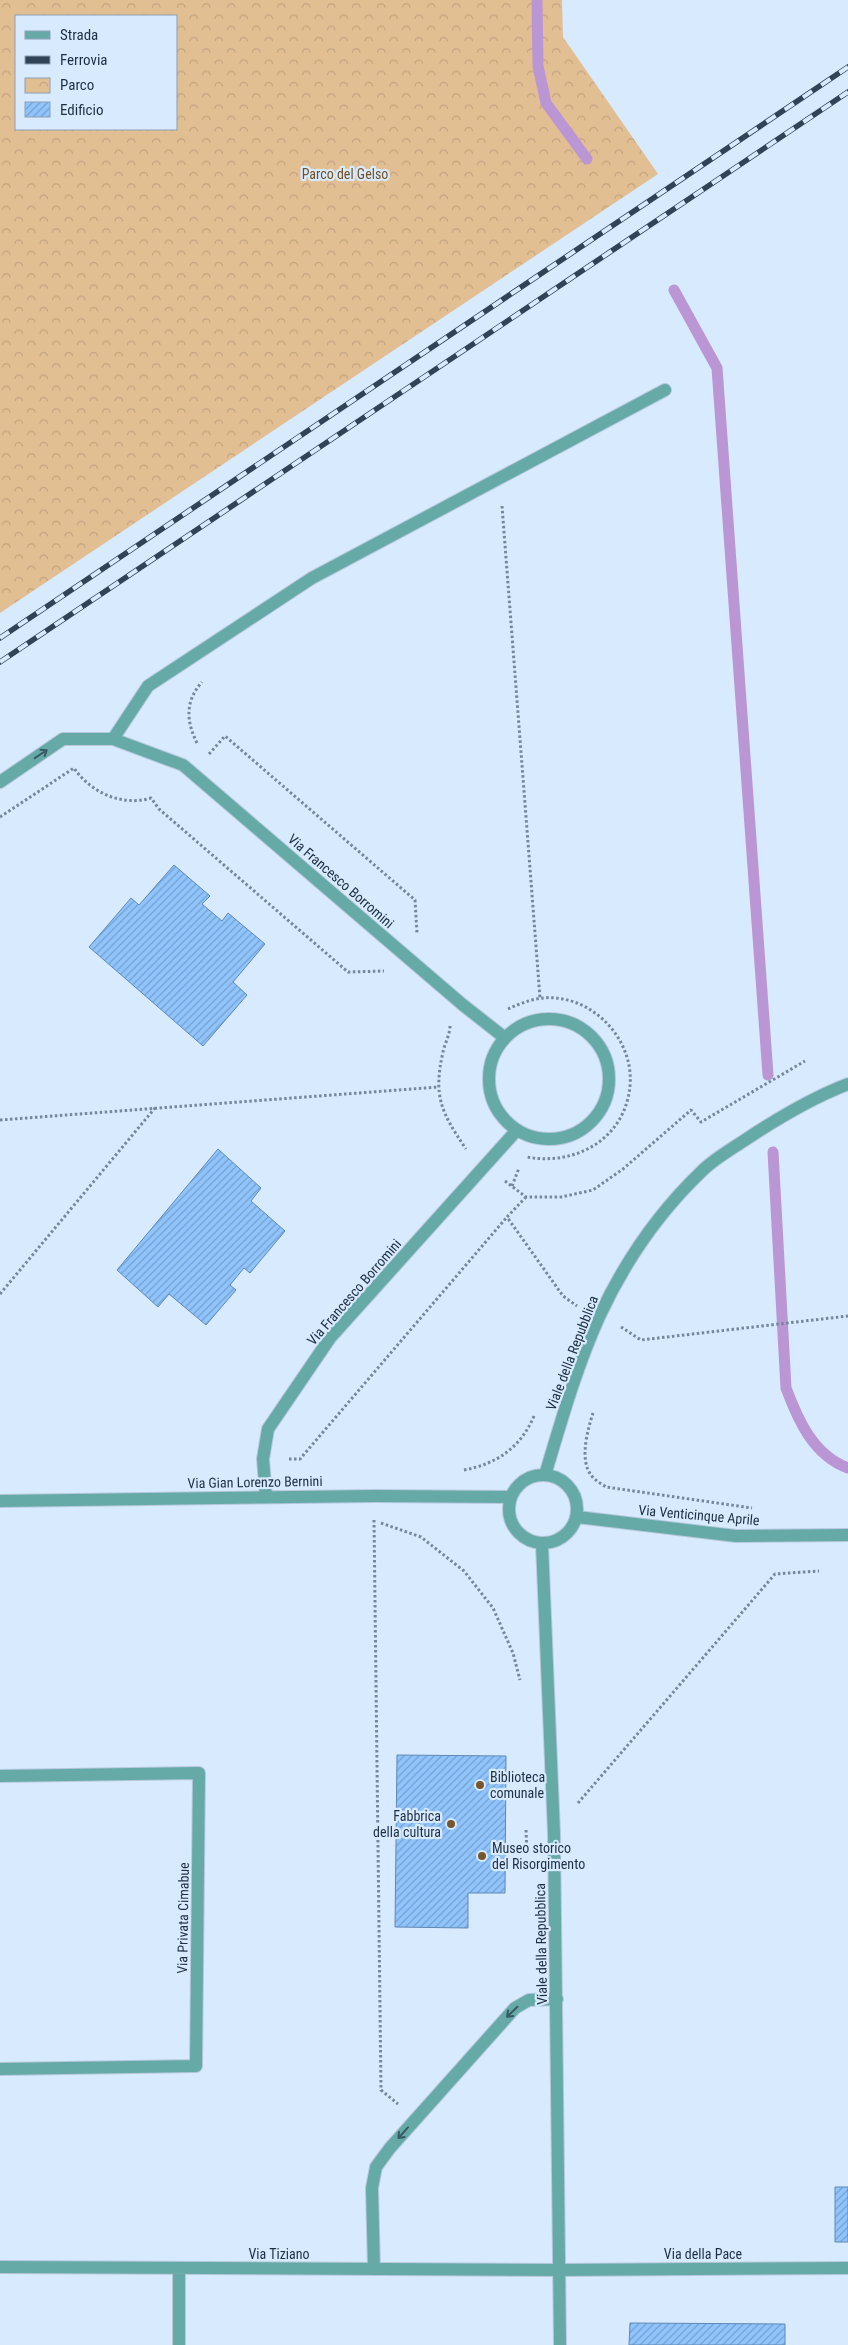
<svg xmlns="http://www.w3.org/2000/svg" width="848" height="2345" viewBox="0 0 848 2345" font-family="'Roboto Condensed',sans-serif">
<defs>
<pattern id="park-crowns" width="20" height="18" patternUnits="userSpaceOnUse" patternTransform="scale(1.25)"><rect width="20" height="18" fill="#e2be93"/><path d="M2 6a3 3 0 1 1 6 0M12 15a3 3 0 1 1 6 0" fill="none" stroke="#c1a480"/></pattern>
<pattern id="building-hatch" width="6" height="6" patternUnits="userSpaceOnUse" patternTransform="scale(1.25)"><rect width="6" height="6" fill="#90c4fc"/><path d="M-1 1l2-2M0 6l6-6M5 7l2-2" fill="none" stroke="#75a0ce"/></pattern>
</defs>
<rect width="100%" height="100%" fill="#d8eafe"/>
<path fill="url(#park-crowns)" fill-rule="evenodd" d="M0,0H562L563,37L658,174L0,613ZM16,16H176V129H16Z"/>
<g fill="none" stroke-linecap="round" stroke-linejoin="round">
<path stroke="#bb96d5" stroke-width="11" d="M537,0L538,66L546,103L587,159
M674,290L717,368L768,1075
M773,1152L786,1388C798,1420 813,1455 848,1468"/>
</g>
<path fill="url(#building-hatch)" stroke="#5f88b5" d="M174,865L210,896L202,904L222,921L228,913L265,944L233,982L247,995L203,1046L89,947L131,898L139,905Z
M218,1149L261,1188L251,1201L285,1231L250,1273L244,1268L230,1285L236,1290L206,1325L169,1294L158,1307L117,1270Z
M397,1755L506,1756L505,1893H468V1928L395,1927Z
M835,2187H848V2242H835Z
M630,2323L785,2324V2345H629Z"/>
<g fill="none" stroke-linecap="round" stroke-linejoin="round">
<g stroke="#b7c8dc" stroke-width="14">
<path id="lane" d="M374,2269L372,2188L376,2167L390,2148L515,2008L529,2000L557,1999"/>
</g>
<g stroke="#b7c8dc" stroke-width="14">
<path id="street" d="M113,739L148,686L312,578L665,390
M0,782L63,739H113L183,765L463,1005L505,1038
M489 1079a60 60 0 1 1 120 0a60 60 0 1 1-120 0Z
M509 1509a34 34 0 1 1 68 0a34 34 0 1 1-68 0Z
M545,1475C561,1422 576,1368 599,1317C624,1263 659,1212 702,1171C714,1159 730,1150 745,1140C778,1118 811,1098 848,1084
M266,1497L263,1459L268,1429L330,1338L517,1130
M0,1501L375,1496L511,1497
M577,1517L736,1536L848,1535
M542,1544L554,1834L560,2345
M0,1776L199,1773L196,2066L0,2069
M0,2267L559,2270L848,2268
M179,2345V2269"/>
</g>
<path stroke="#76879b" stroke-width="3" stroke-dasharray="2.5 2.5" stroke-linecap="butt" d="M502,506L540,998
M197,743C186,721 185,701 202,682
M209,754L225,736L415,900L417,933
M0,817L74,768C90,792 122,807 151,798L159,809L348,972L384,971
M508,1009C523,1002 540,996 556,998C599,1002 634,1043 630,1086C625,1139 576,1166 527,1157
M450,1026C450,1034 445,1043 443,1052C433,1096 441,1112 466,1149
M0,1120L438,1087
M505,1181L526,1197H561L593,1190L623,1169L691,1110L701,1122L805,1061
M512,1186L519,1168
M526,1197L507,1217L563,1296L577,1306
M0,1294L155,1108
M621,1327L641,1340L848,1316
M593,1413C588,1429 579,1459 591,1475C594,1480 602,1484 606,1487L752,1508
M289,1459H300L507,1217
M464,1470C497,1464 521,1447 534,1416
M374,1520L381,2090L398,2104
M381,1523L421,1537L464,1571L493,1608L513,1653L520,1680
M578,1803L775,1574L819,1571
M526,1830L527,1854"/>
<use href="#lane" stroke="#65aaa7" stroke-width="12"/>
<use href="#street" stroke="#65aaa7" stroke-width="12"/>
<g stroke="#314356" stroke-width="5.5">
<path id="rail" d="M0,638L848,67
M0,662L848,92"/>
</g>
<use href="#rail" stroke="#d8eafe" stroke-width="4" stroke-dasharray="11" stroke-linecap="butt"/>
</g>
<defs><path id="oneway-shaft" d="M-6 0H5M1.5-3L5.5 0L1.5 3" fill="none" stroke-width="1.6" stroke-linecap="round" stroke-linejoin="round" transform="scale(1.25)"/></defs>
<g stroke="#375a65">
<use href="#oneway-shaft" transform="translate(41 754) rotate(-34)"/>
<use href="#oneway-shaft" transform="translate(512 2012) rotate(136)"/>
<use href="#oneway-shaft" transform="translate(403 2133) rotate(132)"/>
</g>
<g fill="#77562d" stroke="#d8eafe" stroke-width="2">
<circle cx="480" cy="1785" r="5"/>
<circle cx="451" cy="1824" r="5"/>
<circle cx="482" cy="1856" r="5"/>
</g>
<g text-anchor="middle" stroke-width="4.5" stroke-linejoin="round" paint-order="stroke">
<g font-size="14" fill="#735023" stroke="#d8eafe">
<text x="345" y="179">Parco del Gelso</text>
</g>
<g font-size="14" fill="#1e2f42" stroke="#d8eafe">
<text transform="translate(341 881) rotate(41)" y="5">Via Francesco Borromini</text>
<text transform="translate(354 1292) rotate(-49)" y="5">Via Francesco Borromini</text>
<text transform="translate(572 1353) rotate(-69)" y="5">Viale della Repubblica</text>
<text transform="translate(255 1482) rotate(-1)" y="5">Via Gian Lorenzo Bernini</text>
<text transform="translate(699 1515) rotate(5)" y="5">Via Venticinque Aprile</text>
<text transform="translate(183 1918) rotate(-89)" y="5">Via Privata Cimabue</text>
<text transform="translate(541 1944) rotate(-91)" y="5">Viale della Repubblica</text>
<text x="279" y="2259">Via Tiziano</text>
<text x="703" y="2259">Via della Pace</text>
</g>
<g font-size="14" fill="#1e2f42" stroke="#d8eafe" text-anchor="start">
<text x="490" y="1782">Biblioteca<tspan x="490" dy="16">comunale</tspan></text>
<text x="441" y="1821" text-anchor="end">Fabbrica<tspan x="441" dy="16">della cultura</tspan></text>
<text x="492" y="1853">Museo storico<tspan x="492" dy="16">del Risorgimento</tspan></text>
</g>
</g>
<rect x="15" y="15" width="162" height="115" fill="#d8eafe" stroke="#8e9fb3"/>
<rect x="25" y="31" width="25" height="8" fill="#65aaa7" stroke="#8e9fb3"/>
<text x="60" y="40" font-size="15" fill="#1e2f42">Strada</text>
<rect x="25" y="56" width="25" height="8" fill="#314356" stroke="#8e9fb3"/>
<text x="60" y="65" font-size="15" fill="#1e2f42">Ferrovia</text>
<rect x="25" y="78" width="25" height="15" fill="url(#park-crowns)" stroke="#8e9fb3"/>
<text x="60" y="90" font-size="15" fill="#1e2f42">Parco</text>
<rect x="25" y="102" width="25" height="15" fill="url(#building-hatch)" stroke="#8e9fb3"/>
<text x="60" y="115" font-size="15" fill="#1e2f42">Edificio</text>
</svg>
